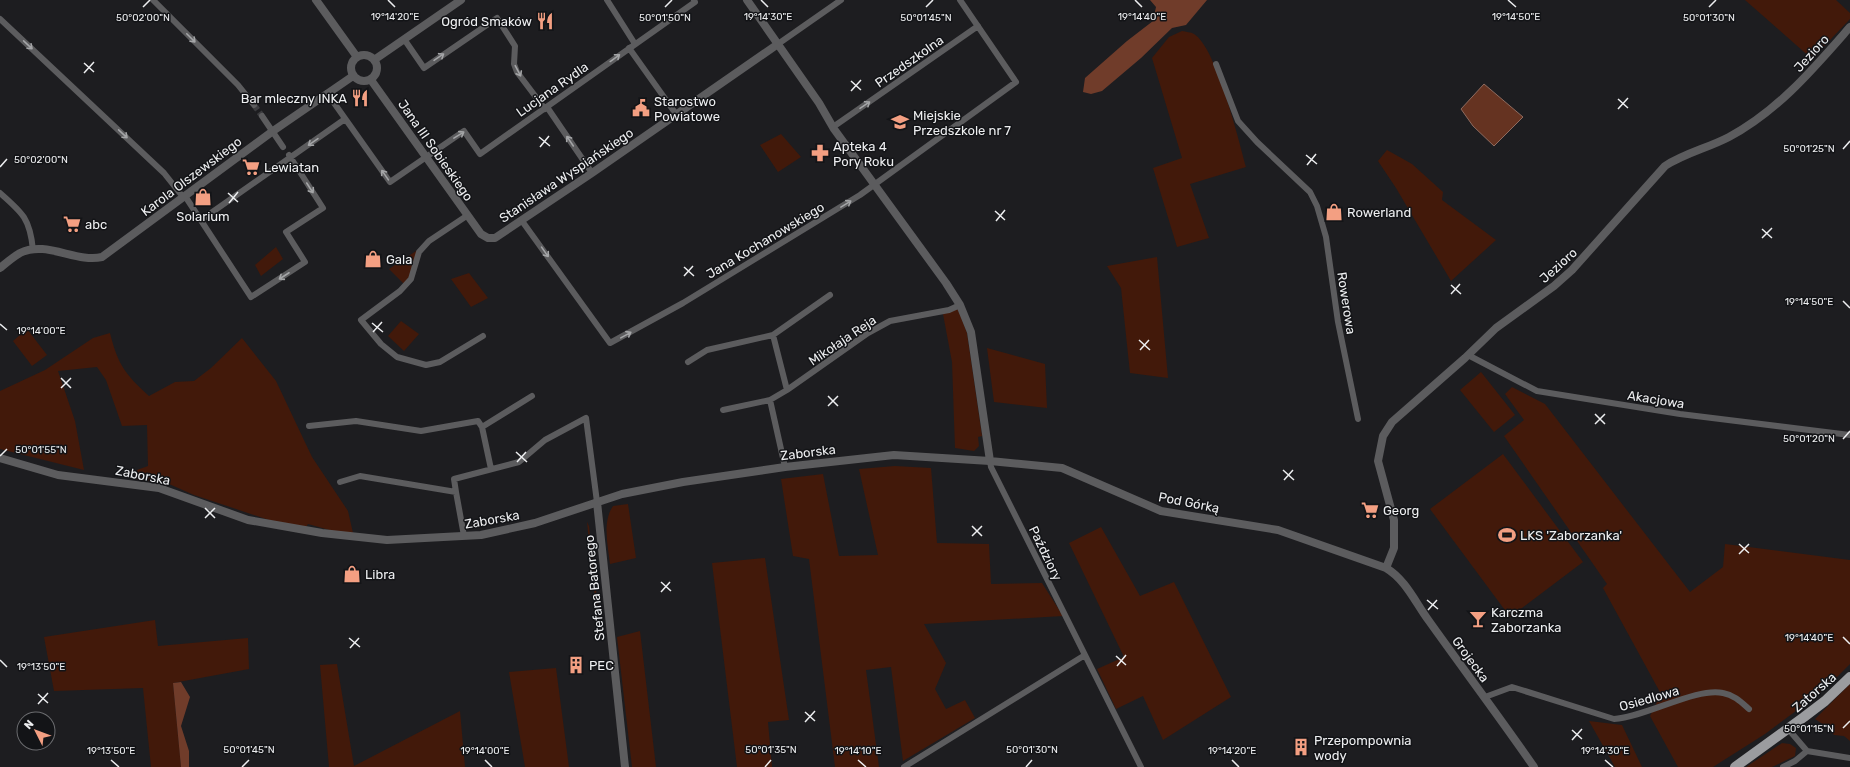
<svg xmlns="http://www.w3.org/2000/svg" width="1850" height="767" viewBox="0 0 1850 767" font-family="Rubik,sans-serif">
<rect width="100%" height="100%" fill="#1d1d20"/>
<path fill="#42190a" d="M1745,0H1836L1850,13V19L1812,59Z
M1182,31C1186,32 1191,32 1194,34C1216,47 1239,141 1246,167L1190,184L1209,238L1177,247L1153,168L1182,158L1152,58L1169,37Z
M781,134L801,157L778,172L760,145Z
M1387,150L1412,164L1443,192L1442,200L1496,240L1451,281L1396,188L1378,161Z
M425,245L405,285L389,269Z
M276,247L283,259L261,276L255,265Z
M1157,257L1168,378L1130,373L1121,288L1107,266Z
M469,273L488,298L471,307L451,279Z
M958,309L967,333L982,436L978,437L979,446L974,451L955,448L952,362L943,314Z
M401,321L419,334L404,351L388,336Z
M27,329L47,355L32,366L13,341Z
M110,333C118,365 125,374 149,396L175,382L194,381L211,368L242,338L276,381L312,457L348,511L353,533L333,531L308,524L306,527L269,520L194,495L169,484L135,479L137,470L148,466L147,425L122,426L106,380L97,367L58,371L75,421L84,470L0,449V391L45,370L93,338Z
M987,348L1045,364L1047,408L994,402Z
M1481,372L1515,415L1494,432L1460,390Z
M1512,387L1545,404L1690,592L1723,567L1725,544L1850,560V664L1828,686L1804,705L1765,734L1713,767H1678L1650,716L1661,694L1603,588L1607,584L1504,436L1524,420L1505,394Z
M1503,454L1583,562L1510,617L1430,509Z
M895,466L931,468L937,543L989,544L991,584L1042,583L1063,616L924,624L946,663L935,689L946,709L965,700L975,718L903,761L891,667L866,670L879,767H835L809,559L793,556L781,479L823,474L839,556L878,555L859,469Z
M628,504L636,558L610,564C608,546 602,522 613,506Z
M587,522L589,526L600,626H598Z
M1101,527L1140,596L1174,582L1231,697L1163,740L1143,696L1116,709L1097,669L1124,657L1069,543Z
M765,558L789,720L768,722L772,767H737L712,563Z
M155,620L158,646L248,638L249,669L173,683L181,767H151L143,688L54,691L44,637Z
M640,631L656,767H632L617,637Z
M337,664L354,766L460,711L465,767H329L320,665Z
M556,668L569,767H525L509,672Z
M1850,684V741L1844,736L1834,735L1827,727L1815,719Z
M1589,721L1622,725L1642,767H1615Z
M1782,743L1790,744L1796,748L1795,756L1772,767H1746Z"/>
<path fill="#703c2a" d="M1150,0H1207L1186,25L1172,28L1141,58L1102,91L1091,94L1083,92L1085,78L1127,41L1153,21L1156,7Z
M181,682L190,697L181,726L189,751V767H181L173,683Z"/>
<path fill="#653321" stroke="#8e6b5f" d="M1484,84L1523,117L1494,146L1473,126L1461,109Z"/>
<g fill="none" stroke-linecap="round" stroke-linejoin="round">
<path stroke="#3c3c3f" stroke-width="6" stroke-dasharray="6 3" stroke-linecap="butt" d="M254,105L262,116"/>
<path stroke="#5c5c5e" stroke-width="6" d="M153,0L238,85L254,105
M607,0L635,44
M0,19L164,173L183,197
M404,39L424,68L497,18L515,46L514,64L517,72L545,109
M778,44L841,0
M629,48L676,114
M1216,64L1238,121L1257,142L1310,192L1317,206L1326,237L1338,322L1358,419
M327,93L390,182L464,131L480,154L695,2L694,0
M547,107L592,173
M262,116L283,147
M833,127L978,26
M0,193C23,213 30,219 33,250
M185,196L251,297L305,262L286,232L323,208L289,155
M468,215L429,241L419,252L411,279L400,291L361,320L381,344L397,357L426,365L440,362L483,336
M201,220L345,119
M522,221L610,343L683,303L860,195L1016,82L960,0
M773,335L787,390
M1468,355L1537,391L1680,414L1850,435
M688,362L707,350L773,335L830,295
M770,400L785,467
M723,410L770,400L787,390L868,333L890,321L949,310L960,305
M309,426L356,421L421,431L478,421L482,427L532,396
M482,427L491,469
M990,461L991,467L1141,767
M340,482L360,476L456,492L454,479L519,462L545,440L586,418L597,502
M456,492L464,536
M1485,697L1512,687L1614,719C1646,717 1696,687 1723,693C1734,695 1741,702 1749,709
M1789,730L1807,751L1850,758
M904,767L1085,655
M1783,767L1795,761L1807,751"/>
<path stroke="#5c5c5e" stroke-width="8" d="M316,0L357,57
M747,0L819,103L834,129L946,283L960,305L971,332L990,461
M351 68a13 13 0 1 1 26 0a13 13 0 1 1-26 0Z
M374,60L461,0
M371,80L481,234L488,238H495L592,173L778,44
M0,268C6,263 13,257 20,253C46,240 76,263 102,257L273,131L353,76
M0,458L58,475L159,488L248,520L322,533L387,540L481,535L535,523L622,494L683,482L785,467L894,455L990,461L1062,468L1161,511L1278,530L1386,568C1406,580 1415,602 1429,621C1464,670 1500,718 1534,767
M597,502L625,767
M1386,568L1394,548V520L1378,461L1383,436L1392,422L1465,358L1496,328L1554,286L1572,270L1665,166C1685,153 1708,148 1729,137C1778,111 1814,68 1850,27"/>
<path stroke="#9b9c9f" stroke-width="10" d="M1735,767L1804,717L1825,701L1850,677"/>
</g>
<defs><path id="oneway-shaft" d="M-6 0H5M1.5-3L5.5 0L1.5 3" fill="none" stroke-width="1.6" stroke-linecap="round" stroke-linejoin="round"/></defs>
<g stroke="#a4a5a7">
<use href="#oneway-shaft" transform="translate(191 38) rotate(45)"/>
<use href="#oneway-shaft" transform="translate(28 45) rotate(43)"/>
<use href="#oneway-shaft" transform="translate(439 57) rotate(-34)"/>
<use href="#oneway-shaft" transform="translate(615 58) rotate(-36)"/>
<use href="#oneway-shaft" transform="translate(518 71) rotate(62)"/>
<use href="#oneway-shaft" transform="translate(865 105) rotate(-34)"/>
<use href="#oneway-shaft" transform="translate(123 134) rotate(43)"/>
<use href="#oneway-shaft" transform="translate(459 135) rotate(-31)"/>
<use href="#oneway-shaft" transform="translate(570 141) rotate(-124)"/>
<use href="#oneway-shaft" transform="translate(313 142) rotate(145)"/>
<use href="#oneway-shaft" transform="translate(385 175) rotate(-125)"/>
<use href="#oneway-shaft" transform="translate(310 188) rotate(57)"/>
<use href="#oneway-shaft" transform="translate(846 204) rotate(-31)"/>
<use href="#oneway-shaft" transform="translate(545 252) rotate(55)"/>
<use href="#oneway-shaft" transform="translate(284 276) rotate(147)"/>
<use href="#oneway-shaft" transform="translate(626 335) rotate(-29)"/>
</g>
<path fill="none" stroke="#edeef0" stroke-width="1.5" d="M388,0L395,7M761,0L768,7M1135,0L1142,7M1508,0L1516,7M143,7L150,0M665,7L672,0M926,7L933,0M1709,7L1716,0M84,63L94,72M84,73L94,62M851,81L861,90M851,91L861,80M1618,99L1628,108M1618,109L1628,98M539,137L550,146M540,147L549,136M1843,149L1850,141M1306,155L1317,164M1307,165L1316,154M0,167L7,159M228,193L238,202M229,203L238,192M995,211L1005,220M996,221L1005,210M1762,229L1772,238M1762,238L1772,228M684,267L694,276M684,276L693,266M1451,285L1461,294M1451,294L1460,284M1843,301L1850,308M372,323L383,332M0,324L7,330M373,332L382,322M1139,340L1150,350M1140,350L1149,340M61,378L71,388M61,388L71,378M828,396L838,406M828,406L838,396M1595,414L1605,424M1595,424L1605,414M1843,439L1850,431M516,452L527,462M0,456L7,449M517,462L526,452M1283,470L1294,480M1284,480L1293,470M205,508L215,518M205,518L215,508M972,526L982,536M972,536L982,526M1739,544L1749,553M1739,554L1749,544M661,582L671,591M661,592L670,582M1427,600L1438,609M1428,610L1437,600M1843,637L1850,644M349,638L360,647M350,648L359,638M1116,656L1126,665M0,660L7,667M1117,666L1126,655M38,694L48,703M38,704L48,693M805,712L815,721M805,722L815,711M1843,728L1850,721M1572,730L1582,739M1572,740L1582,729M111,760L119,767M485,760L492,767M858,760L866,767M1232,760L1239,767M1605,760L1613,767M242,767L249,760M765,767L771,760M1026,767L1032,760"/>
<defs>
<g id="restaurant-bare" transform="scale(1.38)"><path d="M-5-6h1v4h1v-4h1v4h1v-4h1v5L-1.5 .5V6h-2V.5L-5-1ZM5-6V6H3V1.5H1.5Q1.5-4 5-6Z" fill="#f39f82" stroke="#131417" stroke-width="2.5" paint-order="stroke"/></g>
<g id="civic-bare" transform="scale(1.38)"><path d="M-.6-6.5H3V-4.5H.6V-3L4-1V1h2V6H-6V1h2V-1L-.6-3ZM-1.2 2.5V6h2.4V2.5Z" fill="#f39f82" stroke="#131417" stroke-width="2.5" paint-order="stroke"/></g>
<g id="school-bare" transform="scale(1.38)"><path d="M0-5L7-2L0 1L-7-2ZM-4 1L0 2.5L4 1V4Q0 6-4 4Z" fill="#f39f82" stroke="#131417" stroke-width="2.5" paint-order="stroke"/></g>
<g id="pharmacy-bare" transform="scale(1.38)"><path d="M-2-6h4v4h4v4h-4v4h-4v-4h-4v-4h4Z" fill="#f39f82" stroke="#131417" stroke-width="2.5" paint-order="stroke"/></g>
<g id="supermarket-bare" transform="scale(1.38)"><path d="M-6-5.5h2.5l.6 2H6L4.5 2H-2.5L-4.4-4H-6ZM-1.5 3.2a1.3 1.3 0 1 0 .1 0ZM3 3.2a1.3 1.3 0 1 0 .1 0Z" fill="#f39f82" stroke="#131417" stroke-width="2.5" paint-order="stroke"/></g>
<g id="shop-bare" transform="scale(1.38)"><path d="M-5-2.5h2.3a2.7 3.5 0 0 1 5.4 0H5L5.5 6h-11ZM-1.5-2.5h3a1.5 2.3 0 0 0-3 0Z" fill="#f39f82" stroke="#131417" stroke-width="2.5" paint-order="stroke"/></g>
<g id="stadium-bare" transform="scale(1.38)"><path d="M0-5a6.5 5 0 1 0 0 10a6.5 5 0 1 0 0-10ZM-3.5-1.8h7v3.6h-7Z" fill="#f39f82" stroke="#131417" stroke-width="2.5" paint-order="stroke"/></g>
<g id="bar-bare" transform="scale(1.38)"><path d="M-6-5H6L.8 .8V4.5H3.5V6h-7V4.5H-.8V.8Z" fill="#f39f82" stroke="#131417" stroke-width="2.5" paint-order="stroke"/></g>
<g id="building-bare" transform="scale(1.38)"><path d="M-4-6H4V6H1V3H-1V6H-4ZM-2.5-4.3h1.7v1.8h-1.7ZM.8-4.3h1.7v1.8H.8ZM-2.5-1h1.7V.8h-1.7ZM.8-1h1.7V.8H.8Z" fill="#f39f82" stroke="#131417" stroke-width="2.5" paint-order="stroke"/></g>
</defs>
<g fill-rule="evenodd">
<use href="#restaurant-bare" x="545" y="21"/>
<use href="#restaurant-bare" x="360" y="98"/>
<use href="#civic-bare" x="641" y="108"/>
<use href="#school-bare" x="900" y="122"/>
<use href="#pharmacy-bare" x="820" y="153"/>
<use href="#supermarket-bare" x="251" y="167"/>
<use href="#shop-bare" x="203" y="197"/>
<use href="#shop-bare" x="1334" y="212"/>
<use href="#supermarket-bare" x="72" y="224"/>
<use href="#shop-bare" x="373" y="259"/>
<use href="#supermarket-bare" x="1370" y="510"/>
<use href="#stadium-bare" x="1507" y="535"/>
<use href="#shop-bare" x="352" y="574"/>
<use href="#bar-bare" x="1478" y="619"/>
<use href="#building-bare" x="576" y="665"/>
<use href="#building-bare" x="1301" y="747"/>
</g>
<g text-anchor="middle" stroke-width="3" stroke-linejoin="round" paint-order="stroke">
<g font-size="13" fill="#edeef0" stroke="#131417" text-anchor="start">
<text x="532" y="26" text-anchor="end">Ogród Smaków</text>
<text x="347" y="103" text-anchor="end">Bar mleczny INKA</text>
<text x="654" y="106">Starostwo<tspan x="654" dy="15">Powiatowe</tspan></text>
<text x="913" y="120">Miejskie<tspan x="913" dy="15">Przedszkole nr 7</tspan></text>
<text x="833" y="151">Apteka 4<tspan x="833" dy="15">Pory Roku</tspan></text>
<text x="264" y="172">Lewiatan</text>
<text x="1347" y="217">Rowerland</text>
<text x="203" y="221" text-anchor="middle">Solarium</text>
<text x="85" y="229">abc</text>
<text x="386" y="264">Gala</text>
<text x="1383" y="515">Georg</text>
<text x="1520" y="540">LKS 'Zaborzanka'</text>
<text x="365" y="579">Libra</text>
<text x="1491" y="617">Karczma<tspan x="1491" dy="15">Zaborzanka</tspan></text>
<text x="589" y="670">PEC</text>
<text x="1314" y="745">Przepompownia<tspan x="1314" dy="15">wody</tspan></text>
</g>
<g font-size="13" fill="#edeef0" stroke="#131417">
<text transform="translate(1811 53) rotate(-48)" y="5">Jezioro</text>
<text transform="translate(909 61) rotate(-35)" y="5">Przedszkolna</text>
<text transform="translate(552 89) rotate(-35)" y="5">Lucjana Rydla</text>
<text transform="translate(436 150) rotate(55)" y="5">Jana III Sobieskiego</text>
<text transform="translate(566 175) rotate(-34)" y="5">Stanisława Wyspiańskiego</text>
<text transform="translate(191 176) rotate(-37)" y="5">Karola Olszewskiego</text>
<text transform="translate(765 240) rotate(-31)" y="5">Jana Kochanowskiego</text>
<text transform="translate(1558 265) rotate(-42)" y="5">Jezioro</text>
<text transform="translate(1347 303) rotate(81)" y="5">Rowerowa</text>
<text transform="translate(842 340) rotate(-34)" y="5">Mikołaja Reja</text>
<text transform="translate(1656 399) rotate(9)" y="5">Akacjowa</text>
<text transform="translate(808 452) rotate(-7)" y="5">Zaborska</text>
<text transform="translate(143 475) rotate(11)" y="5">Zaborska</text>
<text transform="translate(1189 502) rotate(11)" y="5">Pod Górką</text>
<text transform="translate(492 519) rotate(-10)" y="5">Zaborska</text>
<text transform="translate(1046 553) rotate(64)" y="5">Paździory</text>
<text transform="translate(594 588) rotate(-96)" y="5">Stefana Batorego</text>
<text transform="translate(1471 659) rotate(54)" y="5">Grojecka</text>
<text transform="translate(1814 692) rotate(-41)" y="5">Zatorska</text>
<text transform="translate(1649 698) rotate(-16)" y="5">Osiedlowa</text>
</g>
</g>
<g font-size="10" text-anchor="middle" fill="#edeef0" stroke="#131417" stroke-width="3" stroke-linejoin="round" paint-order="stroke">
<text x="395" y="20">19°14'20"E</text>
<text x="768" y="20">19°14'30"E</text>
<text x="1142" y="20">19°14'40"E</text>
<text x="1516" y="20">19°14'50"E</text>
<text x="926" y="21">50°01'45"N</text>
<text x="1709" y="21">50°01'30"N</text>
<text x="143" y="21">50°02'00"N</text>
<text x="665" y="21">50°01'50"N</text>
<text x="1809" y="152">50°01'25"N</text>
<text x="41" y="163">50°02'00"N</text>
<text x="1809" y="305">19°14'50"E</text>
<text x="41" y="334">19°14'00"E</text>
<text x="1809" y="442">50°01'20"N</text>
<text x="41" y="453">50°01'55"N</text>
<text x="1809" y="641">19°14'40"E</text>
<text x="41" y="670">19°13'50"E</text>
<text x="1809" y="732">50°01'15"N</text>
<text x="249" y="753">50°01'45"N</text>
<text x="771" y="753">50°01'35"N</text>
<text x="1032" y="753">50°01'30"N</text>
<text x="111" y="754">19°13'50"E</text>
<text x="485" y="754">19°14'00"E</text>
<text x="858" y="754">19°14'10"E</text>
<text x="1232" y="754">19°14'20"E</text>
<text x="1605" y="754">19°14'30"E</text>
</g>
<g transform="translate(36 731) rotate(312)"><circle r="19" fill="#131417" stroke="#6a6b6e"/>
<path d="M0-3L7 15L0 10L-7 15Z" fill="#f39f82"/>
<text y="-6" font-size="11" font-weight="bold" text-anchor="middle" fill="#edeef0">N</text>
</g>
</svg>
